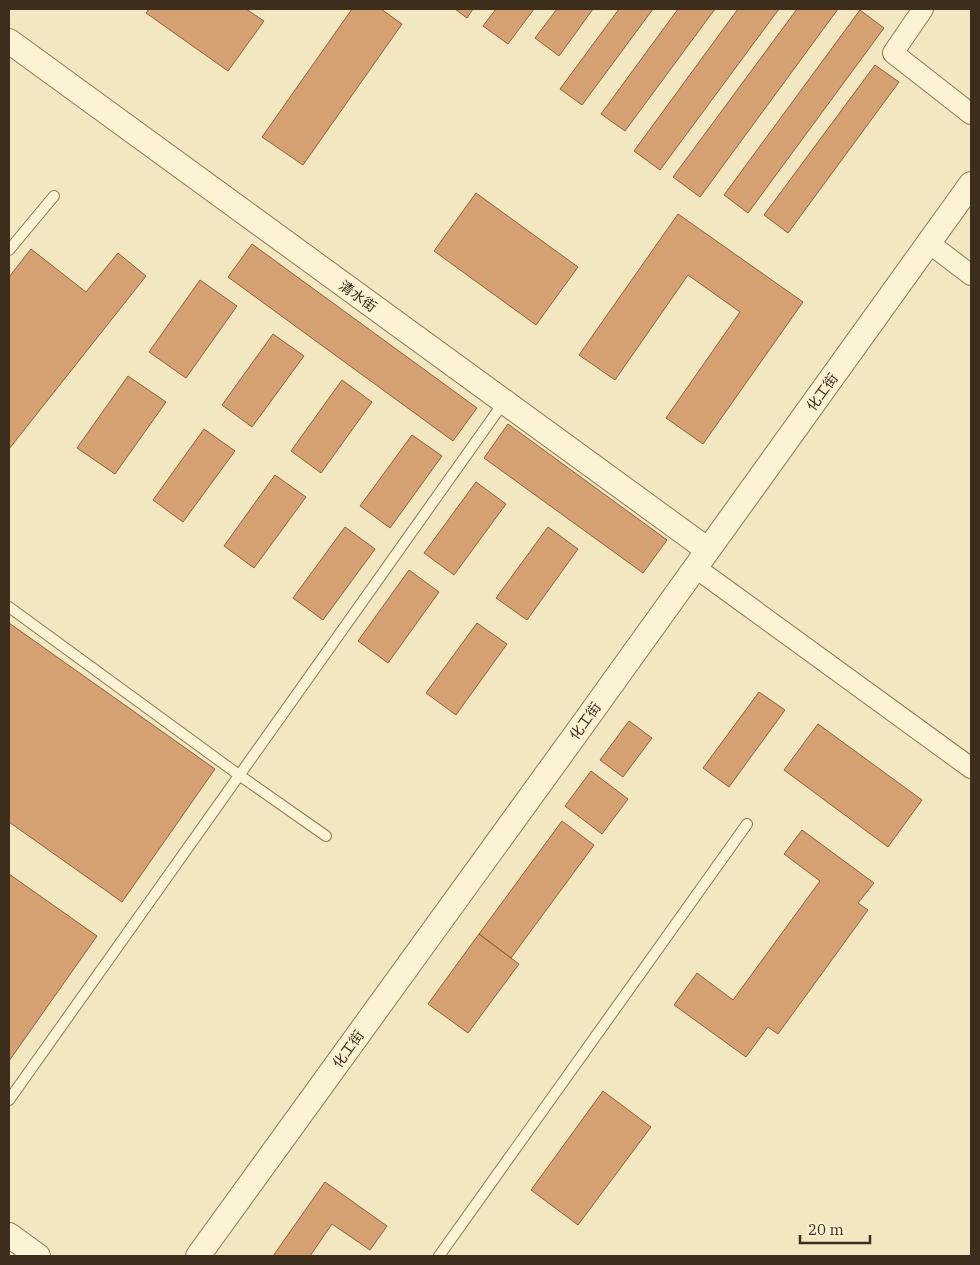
<svg xmlns="http://www.w3.org/2000/svg" width="980" height="1265" viewBox="0 0 980 1265" font-family="'IBM Plex Serif','Noto Sans SC',serif">
<rect width="100%" height="100%" fill="#f2e7c0"/>
<path fill="#d5a172" stroke="#8f6139" d="M149,9H246L264,21L228,71L146,13Z
M352,9H381L402,24L303,165L262,137Z
M455,9H473L467,18Z
M496,9H534L508,44L483,26Z
M557,9H593L559,56L535,38Z
M619,9H653L582,105L560,89Z
M678,9H715L625,131L601,114Z
M738,9H779L660,170L634,151Z
M797,9H838L700,197L673,177Z
M860,10L884,28L748,213L724,195Z
M875,65L899,82L788,233L764,215Z
M476,193L578,267L536,325L434,251Z
M678,214L803,302L703,444L666,418L740,312L688,275L615,380L579,355Z
M252,244L477,408L453,441L228,277Z
M31,249L86,292L118,253L146,276L9,449V277Z
M200,280L237,306L186,378L149,352Z
M273,334L304,356L252,427L222,405Z
M128,376L166,402L115,474L77,448Z
M342,380L372,402L321,473L291,451Z
M508,424L667,540L643,573L484,458Z
M204,429L235,451L183,522L153,500Z
M412,435L442,456L390,528L360,506Z
M275,475L306,497L254,568L224,546Z
M476,482L506,504L454,575L424,553Z
M345,527L375,549L323,620L293,598Z
M548,527L578,549L527,620L496,598Z
M409,570L439,592L388,663L358,641Z
M9,623L215,769L122,902L9,822Z
M477,623L507,644L456,715L426,693Z
M759,692L785,710L729,787L703,768Z
M629,721L652,738L623,777L600,760Z
M818,724L922,800L888,847L784,770Z
M591,771L628,799L602,834L565,806Z
M562,821L594,845L511,958L479,934Z
M802,830L874,883L858,903L868,910L778,1034L768,1027L746,1057L674,1005L697,973L733,1000L820,881L784,854Z
M9,874L97,936L9,1061Z
M479,934L519,964L468,1033L428,1004Z
M603,1091L651,1127L578,1225L531,1190Z
M325,1182L387,1226L370,1250L332,1224L310,1256H273Z"/>
<g fill="none" stroke-linecap="round" stroke-linejoin="round">
<g stroke="#8e7756" stroke-width="12">
<path id="service" d="M9,250L54,196
M9,607L239,775L326,836
M9,1100L504,402
M439,1256L747,824"/>
</g>
<g stroke="#8e7756" stroke-width="22">
<path id="minor" d="M923,9L893,53L971,114
M929,243L971,275
M696,568L971,768"/>
</g>
<g stroke="#8e7756" stroke-width="26">
<path id="tertiary" d="M9,41L708,550
M9,1235L38,1256
M198,1256L578,731L971,184"/>
</g>
<use href="#service" stroke="#fcf3d4" stroke-width="10"/>
<use href="#minor" stroke="#fcf3d4" stroke-width="20"/>
<use href="#tertiary" stroke="#fcf3d4" stroke-width="24"/>
</g>
<g text-anchor="middle" stroke-width="4" stroke-linejoin="round" paint-order="stroke">
<g font-size="14" fill="#3c2d1c" stroke="#f9f0d0">
<text transform="translate(358 296) rotate(36)" y="5">清水街</text>
<text transform="translate(822 392) rotate(-54)" y="5">化工街</text>
<text transform="translate(585 721) rotate(-54)" y="5">化工街</text>
<text transform="translate(348 1049) rotate(-54)" y="5">化工街</text>
</g>
</g>
<rect width="980" height="1265" fill="none" stroke="#3c2d1c" stroke-width="20"/>
<path d="M800 1235v8h70v-8" fill="none" stroke="#3c2d1c" stroke-width="2.5"/>
<text x="808" y="1235" font-size="15" fill="#3c2d1c" stroke="#f9f0d0" stroke-width="4" paint-order="stroke">20 m</text>
</svg>
